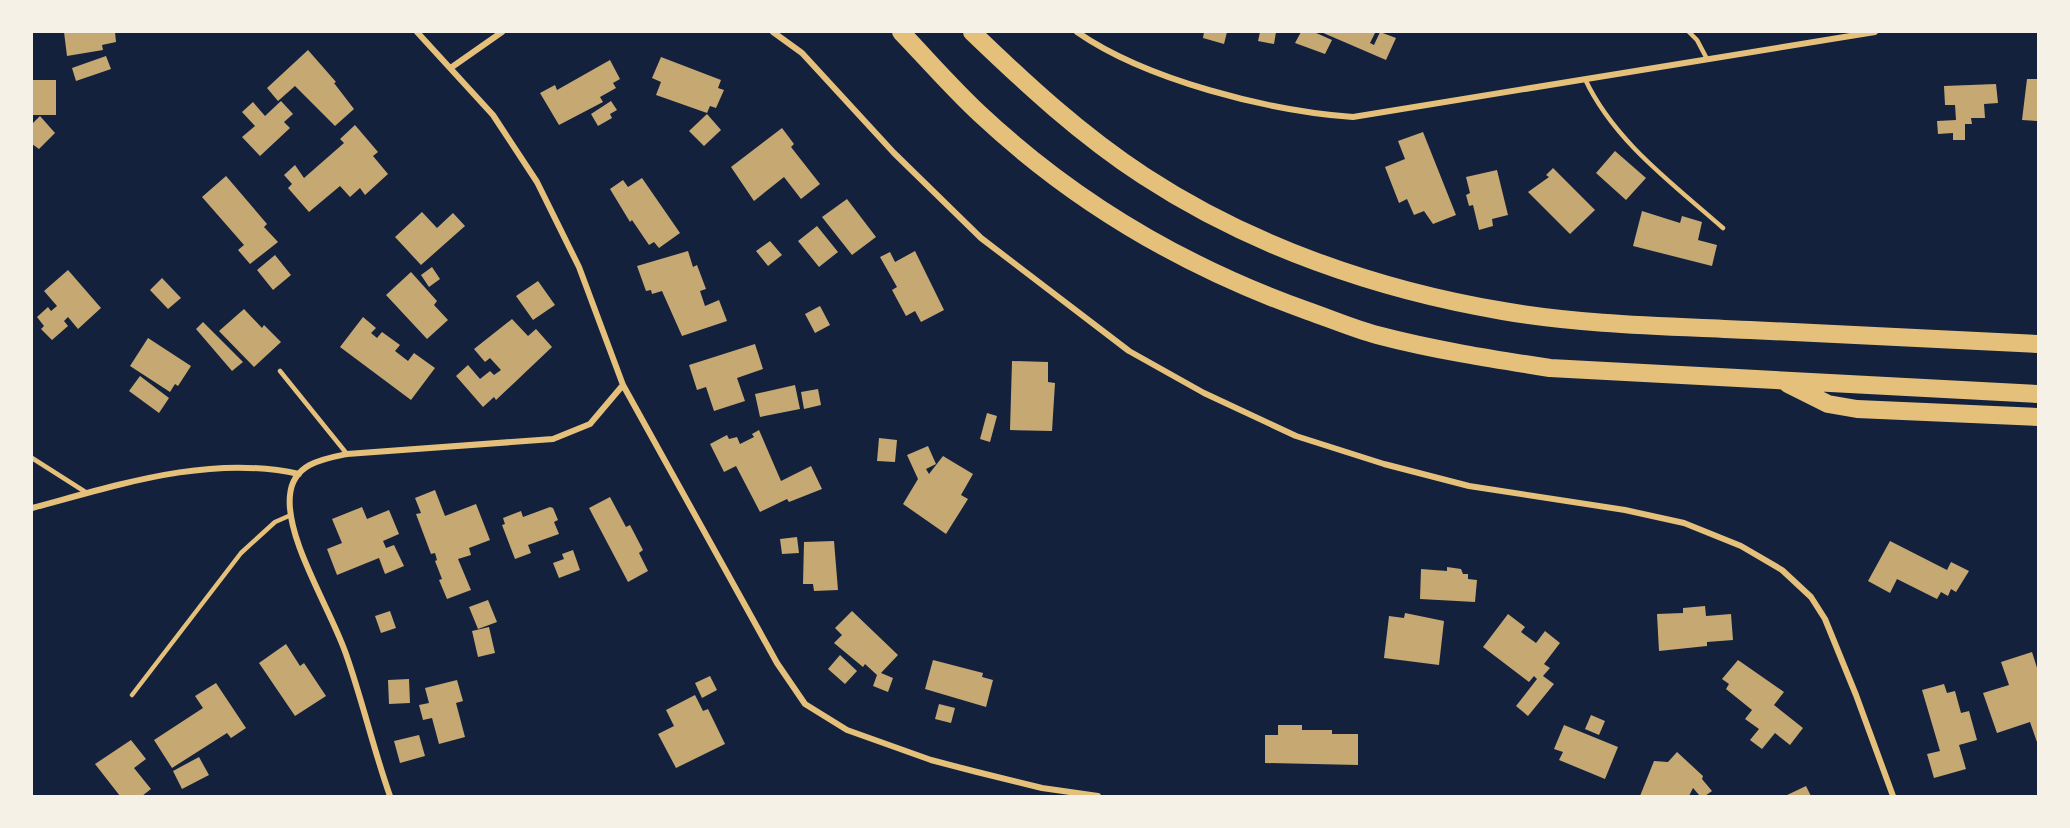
<svg xmlns="http://www.w3.org/2000/svg" width="2070" height="828" viewBox="0 0 2070 828" font-family="'Nunito Sans',sans-serif">
<rect width="100%" height="100%" fill="#14213d"/>
<path fill="#c6a872" d="M64,32H115L116,42L102,45L103,50L67,56Z
M1204,32H1227L1224,44L1203,38Z
M1260,32H1276L1274,44L1258,41Z
M1301,32H1314L1332,40L1325,54L1295,43Z
M1321,32H1372L1375,33L1370,43L1374,45L1380,32L1396,38L1386,60Z
M308,50L336,82L334,83L354,109L335,126L295,86L278,101L267,88Z
M106,56L111,69L76,81L72,68Z
M661,57L721,80L718,88L724,90L716,108L710,106L707,113L656,95L661,82L652,78Z
M610,60L620,79L613,83L616,88L600,97L603,102L559,125L540,93L555,85L557,90Z
M2027,79H2038V121L2022,120Z
M32,80H56V115H32Z
M1996,84L1998,103L1984,104L1985,118H1971L1972,124H1965V140H1953V133L1938,134L1937,121L1956,120L1955,105H1945L1944,86Z
M281,101L293,114L284,122L290,128L260,156L242,137L255,126L242,112L253,102L265,116Z
M611,101L617,110L610,114L612,118L598,126L591,114Z
M707,114L721,130L704,146L689,131Z
M40,116L55,133L39,149L32,144V124Z
M355,125L378,152L373,156L388,174L365,195L360,188L350,197L340,186L309,212L288,188L292,184L284,175L295,165L304,178L344,143L340,139Z
M782,128L794,144L791,147L820,184L801,199L784,177L754,201L731,167Z
M1423,132L1456,215L1433,224L1424,211L1414,215L1407,199L1399,203L1385,167L1405,159L1398,141Z
M1615,151L1646,178L1626,200L1596,173Z
M1553,168L1595,210L1570,234L1528,192L1549,177L1546,175Z
M1497,170L1508,215L1492,219L1493,226L1479,230L1473,205L1469,206L1466,195L1470,193L1466,177Z
M226,176L267,224L264,227L278,242L250,264L238,250L244,245L202,197Z
M642,178L680,233L659,248L654,242L649,245L632,220L630,222L610,189L623,180L628,187Z
M847,199L876,237L852,255L822,217Z
M1642,211L1680,223L1682,216L1702,222L1698,240L1717,245L1712,266L1633,246Z
M422,212L437,228L453,213L465,226L421,265L395,237Z
M817,226L838,252L819,267L798,241Z
M770,241L782,255L768,266L756,251Z
M688,251L693,267L697,265L706,289L700,291L705,306L719,300L727,321L682,336L662,291L652,294L651,290L646,291L637,266Z
M915,251L944,310L921,322L915,311L906,316L892,290L897,287L880,257L890,252L895,262Z
M275,255L291,275L273,290L257,270Z
M432,267L440,279L429,287L421,275Z
M68,270L101,308L78,329L68,317L64,321L68,326L52,340L41,329L44,326L37,317L48,307L51,311L57,306L44,291Z
M411,272L437,301L434,305L448,320L427,339L386,295Z
M162,278L181,298L168,309L150,290Z
M538,281L555,305L533,320L516,296Z
M820,306L830,325L815,333L805,314Z
M244,309L262,328L264,325L281,342L254,367L219,331Z
M363,317L376,328L371,333L377,338L382,332L400,345L395,351L408,361L414,353L435,368L411,400L340,347Z
M512,319L528,336L536,329L552,347L496,400L494,397L483,407L456,376L468,365L480,379L490,371L494,375L501,370L490,358L485,362L474,349Z
M203,322L243,362L232,371L196,329Z
M148,338L191,366L178,386L175,384L170,392L130,366Z
M755,344L763,369L737,378L745,401L714,411L706,387L697,390L689,365Z
M1012,361L1048,362V382L1055,383L1052,431L1010,430Z
M140,376L169,398L159,413L129,391Z
M795,385L800,409L760,417L755,394Z
M818,389L821,405L804,409L801,392Z
M987,413L997,416L990,442L980,439Z
M759,430L781,481L811,466L822,489L789,502L787,499L760,512L736,466L724,472L710,444L727,435L729,439L737,437L740,444L754,437L752,434Z
M879,438L897,440L895,462L877,461Z
M928,446L936,464L926,469L929,474L943,456L973,474L961,495L968,499L946,534L903,504L918,479L907,455Z
M435,490L445,516L476,504L490,540L469,548L471,555L458,559L471,590L447,599L439,580L442,579L435,561L437,560L435,553L431,554L416,514L421,513L415,498Z
M610,497L626,527L630,525L643,550L639,553L648,571L628,582L589,508Z
M362,507L367,519L389,510L399,534L383,541L386,548L394,545L404,566L385,574L379,558L337,575L327,549L342,543L332,519Z
M550,507L553,508L558,520L554,522L559,534L528,545L531,553L515,559L502,525L505,524L503,518L521,511L523,517Z
M797,537L799,553L782,554L780,539Z
M834,541L838,590L814,591L813,584H803L804,542Z
M1890,541L1947,570L1951,562L1969,571L1956,592L1951,589L1948,596L1941,592L1937,599L1897,579L1890,593L1868,581Z
M573,550L580,570L559,578L553,563L564,559L562,554Z
M1447,567L1461,569L1463,574H1468V579L1477,580L1475,602L1420,599L1421,569L1447,571Z
M488,600L497,622L478,629L469,607Z
M1705,606L1706,616L1731,614L1733,640L1707,642V646L1659,651L1657,614L1683,613V608Z
M390,611L396,628L381,633L375,616Z
M852,611L898,655L881,673L893,678L888,692L873,686L877,675L865,664L863,667L834,643L842,635L835,628Z
M1405,613L1444,621L1439,665L1384,658L1389,616L1404,618Z
M1508,614L1525,627L1521,632L1536,643L1545,631L1560,643L1544,664L1550,668L1543,676L1554,684L1528,716L1516,706L1537,679L1534,676L1529,682L1483,647Z
M489,627L495,653L478,657L472,631Z
M286,644L300,666L304,663L326,696L295,716L259,663Z
M2032,652L2038,671V745L2030,722L1997,733L1983,693L2009,685L2001,662Z
M840,655L857,671L845,684L828,669Z
M933,660L983,673L982,677L993,680L986,707L925,689Z
M1738,660L1784,692L1774,705L1803,728L1790,745L1775,733L1762,749L1750,740L1759,729L1745,719L1752,710L1726,689L1729,684L1722,679Z
M710,676L717,690L702,698L695,683Z
M409,679L410,703L389,704L388,680Z
M457,680L463,701L456,703L465,737L439,744L432,718L423,720L419,705L429,703L425,688Z
M216,683L246,728L231,738L227,733L172,768L154,740L203,708L195,696Z
M1944,684L1947,693L1955,691L1961,713L1969,711L1977,740L1959,745L1966,769L1934,778L1927,754L1940,751L1922,690Z
M695,695L703,711L708,709L725,744L676,768L658,734L674,726L666,710Z
M939,704L955,708L951,723L935,719Z
M1591,715L1605,721L1599,735L1585,729Z
M1278,725H1302V730H1332V734H1358V765L1265,763V735H1278Z
M1564,725L1618,747L1605,779L1559,760L1563,752L1554,749Z
M419,735L425,756L400,763L394,741Z
M131,740L146,759L134,768L151,789L142,796H120L95,764Z
M1677,752L1703,776L1702,779L1712,791L1705,796H1700L1693,788L1689,796H1640L1654,761L1668,762Z
M199,757L209,775L182,789L173,771Z
M1806,786L1811,796H1785Z"/>
<g fill="none" stroke-linecap="round" stroke-linejoin="round">
<path stroke="#e5c07b" stroke-width="4.5" d="M1689,32L1697,40L1706,57
M1585,79C1614,141 1672,183 1723,228
M280,371L347,454
M32,458L87,493
M132,695L241,553L275,522L291,515"/>
<path stroke="#e5c07b" stroke-width="6" d="M417,32L493,115L537,182L579,267L623,385L777,663L805,704L847,730L931,760L977,772L1042,788L1098,796
M773,32L802,53L894,153L981,238L1129,351L1204,393L1296,436L1384,464L1469,486L1625,510L1684,523L1741,546L1782,570L1811,597L1825,619L1856,695L1893,796
M1077,32C1146,80 1269,111 1353,117L1875,32
M452,67L502,32
M32,508C118,485 210,454 299,474
M390,796C374,751 363,703 347,657C333,613 285,540 290,495C293,464 322,459 347,454L553,439L590,424L623,385"/>
<path stroke="#e5c07b" stroke-width="18" d="M901,32C927,59 952,88 980,114C1074,202 1187,268 1308,311C1331,319 1354,329 1377,335C1434,350 1492,359 1550,368L2038,394
M972,32C1026,84 1081,135 1144,176C1251,246 1378,290 1503,311C1584,325 1668,326 1750,330C1846,335 1942,340 2038,344
M1788,384L1828,404L1857,409L2038,417"/>
</g>
<rect width="2070" height="828" fill="none" stroke="#f6f1e7" stroke-width="66"/>
</svg>
